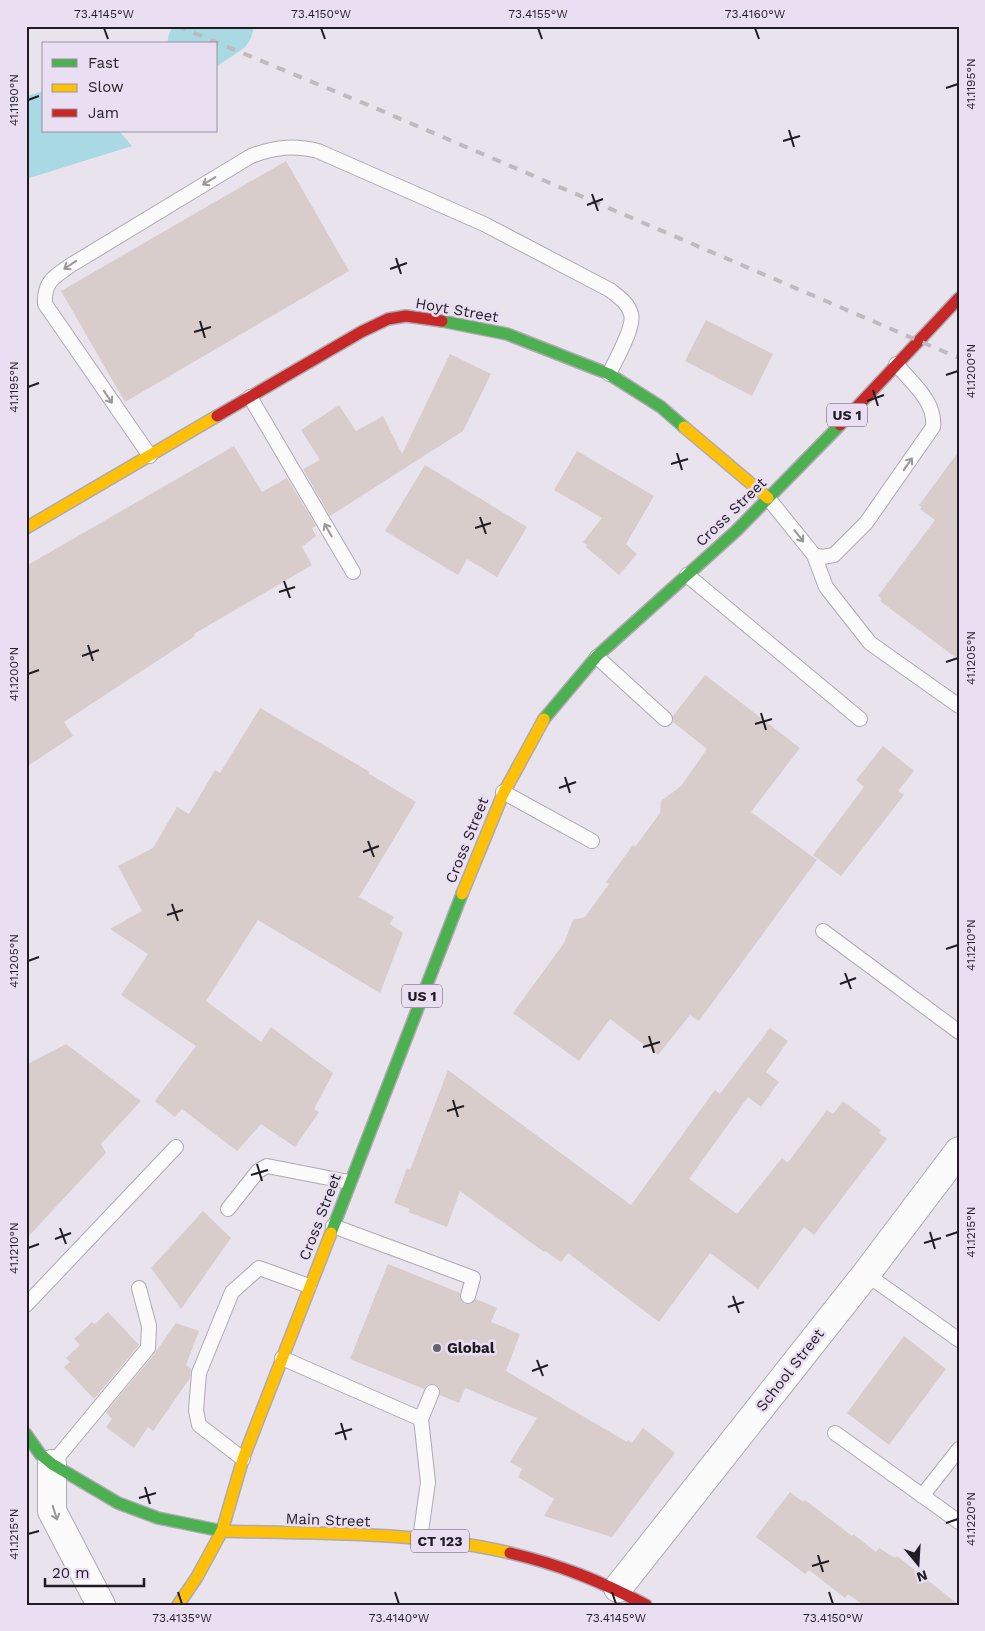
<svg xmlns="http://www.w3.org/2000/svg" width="985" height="1631" viewBox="0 0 985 1631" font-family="'Work Sans',sans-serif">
<rect width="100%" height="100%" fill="#e9e3ee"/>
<path fill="#a9d9e3" d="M44,91V131H119L132,146L26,179V96Z"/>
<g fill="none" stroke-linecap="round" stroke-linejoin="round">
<path stroke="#a9d9e3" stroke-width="59" d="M197,44L224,26"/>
</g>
<path fill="#d8cdcb" d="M286,161L349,271L125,402L61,291Z
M706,320L773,354L752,396L685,361Z
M450,354L491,374L463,431L330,516L303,469L320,460L301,430L339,405L356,431L383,416L402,454Z
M234,446L262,492L287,478L316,526L312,528L316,536L302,547L312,565L194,634L195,636L64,722L73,736L26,767V566Z
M577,451L654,496L626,544L637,554L619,575L586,547L587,545L583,542L602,518L554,490Z
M959,451V660L880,601L882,599L878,596L935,520L920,509L922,507L919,505Z
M425,465L527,527L497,577L467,559L458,575L385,531Z
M705,675L800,748L751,812L817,860L699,1021L690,1015L658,1055L610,1019L579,1061L513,1013L564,943L573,920L585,917L609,884L606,882L633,845L635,847L660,813L661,801L681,786L707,749L673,722V716Z
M260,708L370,772L368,773L416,802L359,897L394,917L390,924L403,933L380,993L258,920L206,1001L261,1042L271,1027L333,1073L314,1109L319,1112L295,1147L261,1124L237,1151L182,1109L175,1117L155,1101L196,1046L121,995L148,954L110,929L142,911L118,866L153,848L177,807L189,814L215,770L220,773Z
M883,746L914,771L898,791L904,795L841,876L813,855L864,787L856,780Z
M770,1028L788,1041L766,1072L779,1082L761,1107L748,1097L689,1179L737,1214L782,1158L787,1162L789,1161L827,1110L833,1114L843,1101L881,1130L879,1133L887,1139L814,1235L804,1227L758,1289L710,1253L659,1322L568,1253L561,1262L545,1251L544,1252L460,1191L447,1227L408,1212L410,1209L394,1203L407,1168L410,1170L448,1070L631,1205L715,1090L720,1094Z
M66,1044L141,1101L101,1144L106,1153L26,1239V1065Z
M203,1211L231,1238L181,1309L151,1268Z
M388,1264L460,1293V1299L465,1304H471L476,1299L497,1308L491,1322L520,1334L506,1371L627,1442L628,1440L632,1443L643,1428L675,1453L612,1537L544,1516L554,1499L518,1477L522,1469L510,1462L537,1418L465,1388L459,1403L440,1395L439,1387L435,1384L427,1385L424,1389L350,1359Z
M108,1312L139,1345L94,1399L64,1367L70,1362L66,1358L80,1345L74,1339L92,1322L95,1324Z
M176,1323L199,1331L186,1365L191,1369L190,1378L153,1431L148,1427L134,1448L106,1427L112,1419L106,1412L152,1357Z
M904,1336L946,1369L889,1445L847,1413Z
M790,1492L803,1502L805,1500L852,1536L853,1534L876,1552L879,1548L895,1558L897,1556L959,1605H863L848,1594L845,1598L809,1570L805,1574L756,1537Z"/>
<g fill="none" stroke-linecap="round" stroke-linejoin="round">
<g stroke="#aea9b2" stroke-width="16">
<path id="lane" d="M250,397L353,572
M150,456L45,304C44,281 54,277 71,265L251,156C275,147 293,145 318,151L484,224L610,290C619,297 628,303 631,314C635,327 615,361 609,374
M768,498L814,555L822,557L834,555L866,523L933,427C936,402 912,383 896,364
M814,555L826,587L870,643L959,706
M687,575L860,719
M597,657L665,719
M503,792L592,841
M823,931L959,1032
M228,1209L258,1171L267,1166L349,1182
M333,1226L473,1278L468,1296
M866,1274L959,1340
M26,1305L176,1147
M282,1358L421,1419L428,1482L420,1539
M421,1419L432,1392
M835,1433L959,1522
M243,1459L199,1425L196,1410L199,1373L232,1292L259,1268L309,1286
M52,1464L148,1348L149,1326L139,1288
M922,1496L959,1449"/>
</g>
<g stroke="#aea9b2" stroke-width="30">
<path id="street" d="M52,1464V1511L101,1605
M618,1588L866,1274L959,1151"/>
</g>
<g stroke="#aea9b2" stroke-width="14">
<path id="fast" d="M442,321L507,334L609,374L661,407L684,427
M544,719L597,656L736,531L840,425
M331,1233L462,894
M26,1434L40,1454L52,1464L118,1503L158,1518L222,1531"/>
</g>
<g stroke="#aea9b2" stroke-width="14">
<path id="slow" d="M684,427L768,498
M26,528L217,416
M462,894L503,794L544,719
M222,1531C317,1534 417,1531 510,1553
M178,1605L197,1577L222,1531L243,1459L331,1233"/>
</g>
<g stroke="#aea9b2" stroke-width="14">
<path id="jam" d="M217,416L361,332L388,319L406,316L442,321
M840,425L959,298
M510,1553C561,1565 600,1581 646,1605"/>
</g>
<use href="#lane" stroke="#fcfbfc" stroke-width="14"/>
<use href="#street" stroke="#fcfbfc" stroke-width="28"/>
<use href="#fast" stroke="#4caf50" stroke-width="11"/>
<use href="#slow" stroke="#ffc107" stroke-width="11"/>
<use href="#jam" stroke="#c62828" stroke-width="11"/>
<path stroke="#bdbbbe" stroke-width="4" stroke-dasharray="9 9" stroke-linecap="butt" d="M177,26L368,105L959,358"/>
</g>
<defs><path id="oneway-shaft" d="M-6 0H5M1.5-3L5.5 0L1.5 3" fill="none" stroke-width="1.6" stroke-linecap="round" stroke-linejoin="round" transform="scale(1.25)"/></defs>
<g stroke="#99979a">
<use href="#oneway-shaft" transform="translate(209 181) rotate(149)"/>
<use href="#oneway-shaft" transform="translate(70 265) rotate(146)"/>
<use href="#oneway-shaft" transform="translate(108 397) rotate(56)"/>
<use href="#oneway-shaft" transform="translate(908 464) rotate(-55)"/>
<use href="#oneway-shaft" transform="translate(328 530) rotate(-120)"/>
<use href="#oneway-shaft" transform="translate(799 536) rotate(52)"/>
<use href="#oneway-shaft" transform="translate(55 1513) rotate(72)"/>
</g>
<path fill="none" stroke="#201c23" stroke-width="2" d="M104,28L108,39M321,28L325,39M538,28L542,39M755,28L759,39M946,88L958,84M28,100L39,96M789,130L794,147M783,141L800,136M592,194L598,211M587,205L603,199M396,258L401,274M390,269L407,263M200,321L205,338M194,332L211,327M946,375L958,371M28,387L39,383M873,390L878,406M867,401L884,395M677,453L682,470M671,464L688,459M480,517L486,534M475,528L491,523M284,581L290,598M279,592L295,587M88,645L93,661M82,656L99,650M946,662L958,658M28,674L39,670M761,713L766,730M755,724L772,719M565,777L570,793M559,788L576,782M368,841L374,857M363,852L379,846M172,904L178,921M167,915L183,910M946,949L958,945M28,961L39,957M845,973L851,989M840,984L856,978M649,1036L654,1053M643,1047L660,1042M453,1100L458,1117M447,1111L464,1106M257,1164L262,1181M251,1175L268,1170M60,1228L66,1244M930,1232L935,1249M946,1236L958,1232M55,1239L71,1233M924,1243L941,1238M28,1248L39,1244M733,1296L739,1313M728,1307L744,1302M537,1360L543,1376M532,1371L548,1365M341,1423L346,1440M335,1434L352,1429M145,1487L150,1504M139,1498L156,1493M946,1523L958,1519M28,1534L39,1531M818,1555L823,1572M812,1566L829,1561M178,1592L182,1604M395,1592L399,1604M612,1592L616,1604M829,1592L833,1604"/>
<circle fill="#66626a" stroke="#eadff2" stroke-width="2" cx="437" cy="1348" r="5"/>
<g text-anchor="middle" stroke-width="5" stroke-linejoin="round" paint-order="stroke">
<g fill="#eadff2" stroke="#5d5661" stroke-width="1">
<rect x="827" y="403.5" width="40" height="23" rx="4"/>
<rect x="402" y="984.5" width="40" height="23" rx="4"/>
<rect x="411" y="1529.5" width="58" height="23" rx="4"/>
</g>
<g font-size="14" font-weight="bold" fill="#201c23">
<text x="847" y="420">US 1</text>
<text x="422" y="1001">US 1</text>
<text x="440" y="1546">CT 123</text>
</g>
<g font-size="15" fill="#201c23" stroke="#eadff2">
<text transform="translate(457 310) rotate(10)" y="5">Hoyt Street</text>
<text transform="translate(731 512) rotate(-44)" y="5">Cross Street</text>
<text transform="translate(467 840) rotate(-68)" y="5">Cross Street</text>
<text transform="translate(320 1217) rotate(-69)" y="5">Cross Street</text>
<text transform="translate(790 1370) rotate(-52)" y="5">School Street</text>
<text transform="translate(328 1520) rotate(2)" y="5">Main Street</text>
</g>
<g font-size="15" font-weight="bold" fill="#201c23" stroke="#eadff2" text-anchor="start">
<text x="447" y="1353">Global</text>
</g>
</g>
<rect width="985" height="1631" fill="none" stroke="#eadff2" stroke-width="55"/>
<rect x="42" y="42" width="175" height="90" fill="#eadff2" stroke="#99919f"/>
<rect x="52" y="59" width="25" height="8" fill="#4caf50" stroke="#99919f"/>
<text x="88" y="68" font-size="15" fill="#201c23">Fast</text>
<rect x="52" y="84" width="25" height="8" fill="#ffc107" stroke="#99919f"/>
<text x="88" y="92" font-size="15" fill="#201c23">Slow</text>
<rect x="52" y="109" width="25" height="8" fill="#c62828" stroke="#99919f"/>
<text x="88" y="118" font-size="15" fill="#201c23">Jam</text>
<g transform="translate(918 1564) rotate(162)" stroke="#eadff2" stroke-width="4" paint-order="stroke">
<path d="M0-4L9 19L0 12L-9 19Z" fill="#201c23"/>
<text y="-8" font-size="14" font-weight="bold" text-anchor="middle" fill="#201c23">N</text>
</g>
<path d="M45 1578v8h99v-8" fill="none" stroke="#201c23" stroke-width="2.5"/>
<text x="52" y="1578" font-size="15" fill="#201c23" stroke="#eadff2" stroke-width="4" paint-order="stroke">20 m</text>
<rect x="28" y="28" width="930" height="1576" fill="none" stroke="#201c23" stroke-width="2"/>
<g font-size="12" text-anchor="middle" fill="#201c23">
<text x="104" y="18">73.4145°W</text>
<text x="321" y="18">73.4150°W</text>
<text x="538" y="18">73.4155°W</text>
<text x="755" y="18">73.4160°W</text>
<text transform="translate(971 84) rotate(-90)" y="4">41.1195°N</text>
<text transform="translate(14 100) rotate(-90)" y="4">41.1190°N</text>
<text transform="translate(971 371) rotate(-90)" y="4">41.1200°N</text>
<text transform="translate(14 387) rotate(-90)" y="4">41.1195°N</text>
<text transform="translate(971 658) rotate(-90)" y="4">41.1205°N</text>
<text transform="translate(14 674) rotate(-90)" y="4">41.1200°N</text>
<text transform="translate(971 945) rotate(-90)" y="4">41.1210°N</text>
<text transform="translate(14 961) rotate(-90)" y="4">41.1205°N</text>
<text transform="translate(971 1232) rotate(-90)" y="4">41.1215°N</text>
<text transform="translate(14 1248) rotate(-90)" y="4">41.1210°N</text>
<text transform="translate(971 1519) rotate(-90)" y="4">41.1220°N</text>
<text transform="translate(14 1534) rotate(-90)" y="4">41.1215°N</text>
<text x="182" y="1622">73.4135°W</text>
<text x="399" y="1622">73.4140°W</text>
<text x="616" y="1622">73.4145°W</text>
<text x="833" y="1622">73.4150°W</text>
</g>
</svg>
